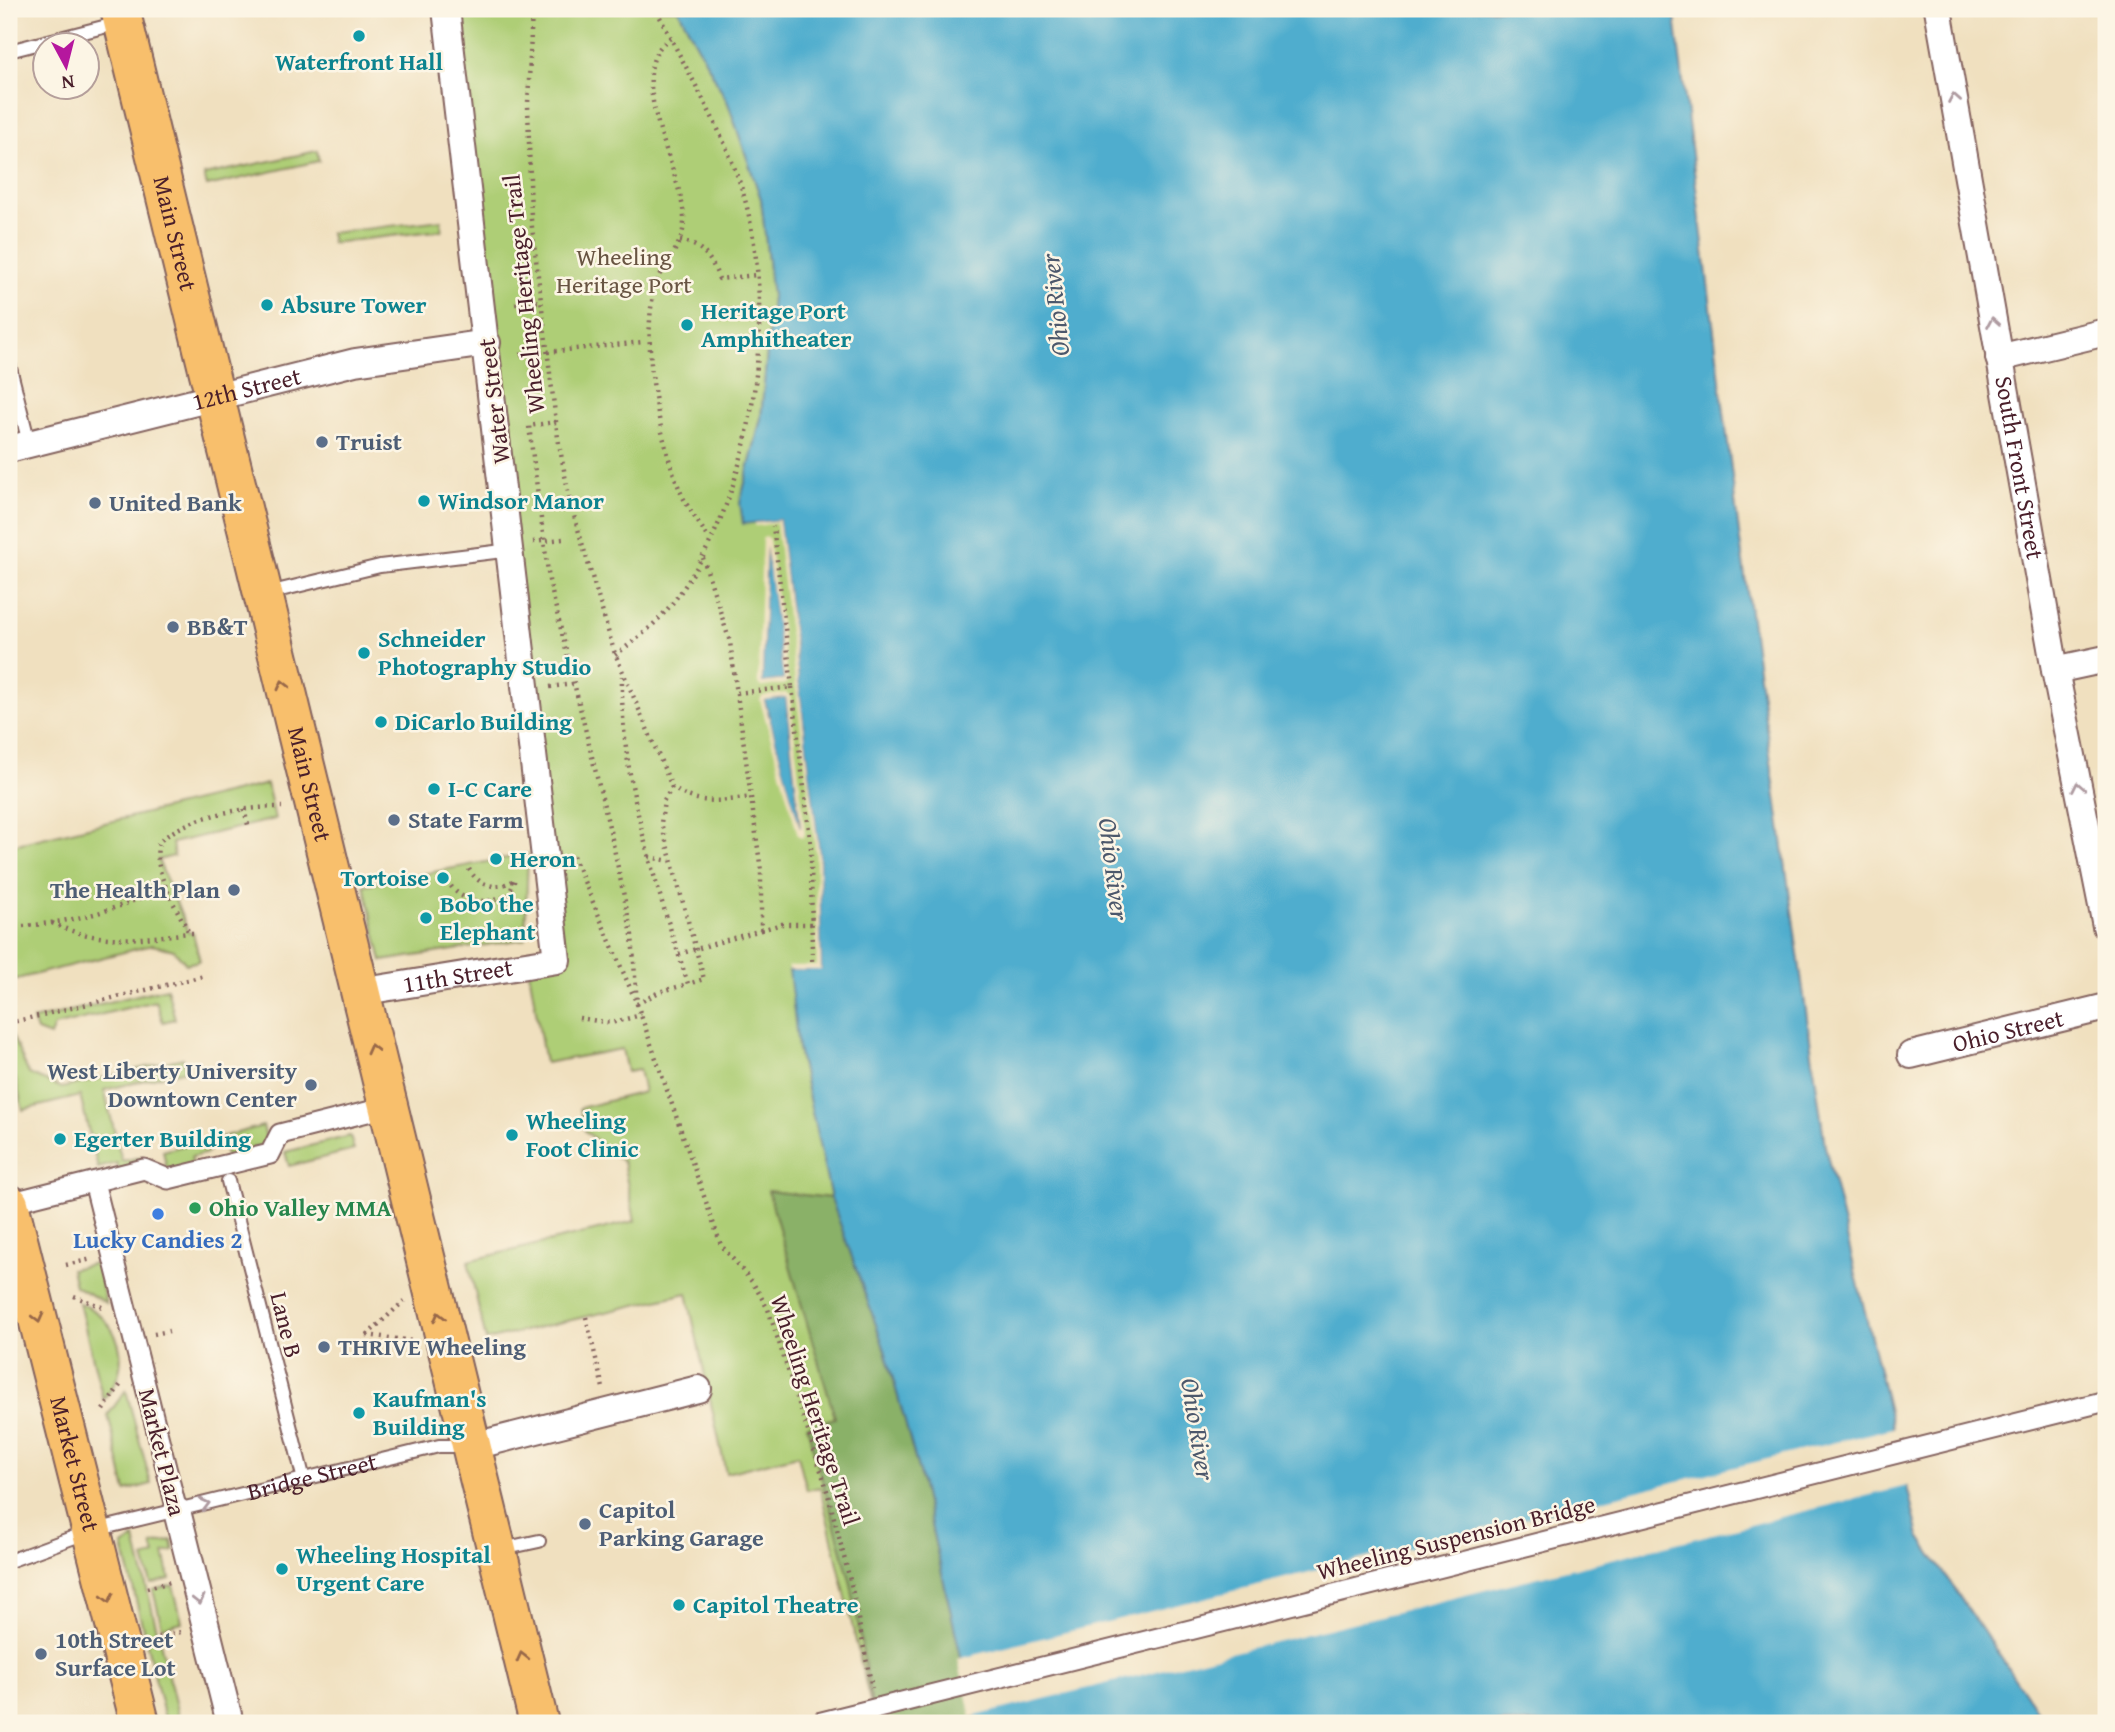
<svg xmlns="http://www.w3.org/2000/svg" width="2115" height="1732" viewBox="0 0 2115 1732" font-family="'Gentium Book Plus',serif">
<rect width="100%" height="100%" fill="#fcf5e5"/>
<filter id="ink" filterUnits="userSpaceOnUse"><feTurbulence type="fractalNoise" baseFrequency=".0143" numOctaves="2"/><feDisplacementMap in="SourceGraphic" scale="14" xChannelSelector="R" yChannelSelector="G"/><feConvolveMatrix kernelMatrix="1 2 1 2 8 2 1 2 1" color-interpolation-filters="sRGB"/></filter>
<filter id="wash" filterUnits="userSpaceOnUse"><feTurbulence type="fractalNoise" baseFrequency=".00686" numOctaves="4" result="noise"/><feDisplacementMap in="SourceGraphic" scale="28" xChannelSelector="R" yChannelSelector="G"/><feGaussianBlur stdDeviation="1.57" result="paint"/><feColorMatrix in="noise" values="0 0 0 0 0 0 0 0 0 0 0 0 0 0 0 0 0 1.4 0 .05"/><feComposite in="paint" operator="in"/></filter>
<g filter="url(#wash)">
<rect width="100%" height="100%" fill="#f0e0bf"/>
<path fill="#aece76" stroke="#7c7650" stroke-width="2" d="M446,9H678L728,103L761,199L772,296L761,418L740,503L779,520L819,853L821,970L798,1049L831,1198L885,1350L919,1472L968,1686L872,1710L820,1487L807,1490L798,1455L726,1473L687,1293L486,1340L468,1261L635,1221L623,1162L585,1131L580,1108L644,1092L639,1070L627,1072L622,1049L545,1063L528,965L556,960Z
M317,151L319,161L207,186L204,175Z
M441,220L442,230L332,243L330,233Z
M267,784L275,819L172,843L174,856L158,860L189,933H193L200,961L186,964L174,950L152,945L9,981V846Z
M528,854L525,939L382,961L364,885Z
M167,988L175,1019L163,1022L156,1001L54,1026L50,1036L37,1031L33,1020Z
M9,1029L29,1074L62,1088L183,1058L186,1070L104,1090L122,1161L141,1157L144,1166L120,1172L117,1163L98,1168L80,1096L23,1110L9,1052Z
M263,1126L268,1144L242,1151L227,1159L221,1137Z
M350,1136L354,1150L289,1166L285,1152Z
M205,1140L208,1153L191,1157L193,1168L168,1175L163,1151Z
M96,1263L106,1303L75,1286L71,1269Z
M79,1303C120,1318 136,1367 103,1399Z
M126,1390L151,1484L126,1491L108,1415Z
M135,1538L137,1548L180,1723H166L127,1563L123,1546Z
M172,1540L174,1551L164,1553L170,1579L151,1584L144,1558L155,1555L152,1545Z
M173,1585L182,1622L162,1627L153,1590Z"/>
<path fill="#8ab167" stroke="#6a6849" stroke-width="2" d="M768,1191L831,1198L885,1350L919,1472L976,1723H875L851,1584L807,1426L835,1418Z"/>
<path fill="#50adce" stroke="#4d667c" stroke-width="2" d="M678,9H1674L1740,541L1825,1146L1919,1536L2045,1723H976L919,1472L885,1350L831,1198L798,1049L789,970L821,969L819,853L779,520L743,524L740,503L761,418L772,296L761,199L728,103Z
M766,540L784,680L762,683Z
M786,697L801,834L764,699Z"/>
<path fill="#f0e0bf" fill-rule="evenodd" d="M779,520L819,853L821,970H789V966H817L816,853L776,523L755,526V523Z
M766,536L769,539L788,680L785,684L761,687L758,683L762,539ZM766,546L784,680L762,683V682Z
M786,693L790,696L805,834L802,838L798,835L760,700L763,696ZM786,697L801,828H800L764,700Z
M1897,1427L1911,1485L971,1717L958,1659Z"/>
</g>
<g filter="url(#ink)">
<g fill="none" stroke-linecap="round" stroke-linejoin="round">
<g stroke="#84635f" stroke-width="16">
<g id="service">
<path d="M9,51L119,23"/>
<path d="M9,364L29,443"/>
<path d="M268,593L380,566L511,550"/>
<path d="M228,1181L304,1480"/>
<path d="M502,1549L539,1541"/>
<path id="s1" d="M9,1561L91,1531L439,1446H466"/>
</g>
</g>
<g stroke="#84635f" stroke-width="23">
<path id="pedestrian" d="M94,1182L177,1511
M9,1203L144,1169L168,1179L270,1154L280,1134L387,1107"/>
</g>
<g stroke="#84635f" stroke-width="30">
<g id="minor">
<path id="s2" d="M1938,9L2055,670L2106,926"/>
<path d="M1999,358L2106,332"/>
<path id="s3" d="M9,449L355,362L487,343"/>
<path d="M2055,670L2106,659"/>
<path id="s4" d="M359,992L557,960L446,9"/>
<path id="s5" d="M1911,1055L2106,1007"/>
<path d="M470,1447L698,1389"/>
<path d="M177,1511L230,1723"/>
</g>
</g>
<g stroke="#84635f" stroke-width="42">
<g id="primary">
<path id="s6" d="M120,9L539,1723"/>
<path id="s7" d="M9,1204L140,1723"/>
</g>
</g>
<path stroke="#84635f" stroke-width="4.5" stroke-dasharray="2 5" stroke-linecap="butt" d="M532,9L528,104L531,219L558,438L570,502L614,651L672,787C696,806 723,801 751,797
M671,38C618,69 686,176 684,222C683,247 664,262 656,285C639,335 659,439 679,488C686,506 698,522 709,538
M680,241C703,245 711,258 719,279L757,275
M515,304L541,301
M520,355L642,342
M556,422L529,426L549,580L612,839L632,935L637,1004L721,1245L753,1283L768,1309L825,1483L851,1584L872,1688
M533,542L563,539
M615,655C635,641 655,625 670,606C753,504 779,321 744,196C724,129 686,71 656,9
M550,687L573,684
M792,687L811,847L812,961
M737,693L792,687L773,526
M672,787L664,801L661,823L704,979L688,984
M244,809L248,825
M573,856L637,1004L659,992L688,984C656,883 620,782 622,676
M649,857L670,861
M469,869C479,887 498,891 516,879
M451,886C463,904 492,904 509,895L515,879
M52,923C98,945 140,939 189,933
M9,927C64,924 118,912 166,885
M761,930L782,924H811
M193,933H189C177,908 151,870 159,842C189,815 243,807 282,807
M679,954L761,930V871L730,642L703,558
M579,1018L611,1023L641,1015
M9,1023L204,976
M66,1265L92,1259
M74,1296L102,1307
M586,1317L603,1388
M154,1334L169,1331
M367,1335L404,1301
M367,1335L413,1341
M103,1410L121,1384
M147,1588L170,1582
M158,1637L181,1632"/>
<use href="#service" stroke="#fff" stroke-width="12"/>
<use href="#pedestrian" stroke="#fff" stroke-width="19"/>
<use href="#minor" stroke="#fff" stroke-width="26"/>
<use href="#primary" stroke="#f8bf6c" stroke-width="38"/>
<g stroke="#84635f" stroke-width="23" stroke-linecap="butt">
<path id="pedestrian-bridge" d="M818,1723L2106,1401"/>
</g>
<use href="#pedestrian-bridge" stroke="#fff" stroke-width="19"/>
</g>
<defs><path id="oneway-chevron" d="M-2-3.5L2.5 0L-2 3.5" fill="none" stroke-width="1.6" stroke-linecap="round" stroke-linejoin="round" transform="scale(1.75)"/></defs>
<g stroke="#ae9aa0">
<use href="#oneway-chevron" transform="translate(1954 98) rotate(-100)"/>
<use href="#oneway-chevron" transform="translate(1993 322) rotate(-100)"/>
<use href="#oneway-chevron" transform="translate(2078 787) rotate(-101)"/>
<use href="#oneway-chevron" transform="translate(205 1504) rotate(-14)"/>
<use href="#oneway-chevron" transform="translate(199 1600) rotate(76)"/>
</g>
<g stroke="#986748">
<use href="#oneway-chevron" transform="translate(283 685) rotate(-104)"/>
<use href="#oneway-chevron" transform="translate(372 1049) rotate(-104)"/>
<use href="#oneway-chevron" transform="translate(439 1317) rotate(-104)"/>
<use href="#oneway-chevron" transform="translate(38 1318) rotate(76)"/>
<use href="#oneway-chevron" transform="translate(108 1598) rotate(76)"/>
<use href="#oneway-chevron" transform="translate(522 1657) rotate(-104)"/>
</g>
</g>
<g fill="#0f9aa8" stroke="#fcf5e5" stroke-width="2.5">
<circle cx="359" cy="36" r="7"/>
<circle cx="267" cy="305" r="7"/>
<circle cx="687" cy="325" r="7"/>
<circle cx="424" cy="501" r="7"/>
<circle cx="364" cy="653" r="7"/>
<circle cx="381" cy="722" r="7"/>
<circle cx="434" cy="789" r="7"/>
<circle cx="496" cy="859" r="7"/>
<circle cx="443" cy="878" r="7"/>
<circle cx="426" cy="918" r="7"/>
<circle cx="512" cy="1135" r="7"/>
<circle cx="60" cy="1139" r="7"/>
<circle cx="359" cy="1413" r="7"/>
<circle cx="282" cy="1569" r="7"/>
<circle cx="679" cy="1605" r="7"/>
</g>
<g fill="#5c6f8a" stroke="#fcf5e5" stroke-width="2.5">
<circle cx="322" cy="442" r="7"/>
<circle cx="95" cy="503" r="7"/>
<circle cx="173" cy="627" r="7"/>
<circle cx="394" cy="820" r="7"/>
<circle cx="234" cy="890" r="7"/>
<circle cx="311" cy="1085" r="7"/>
<circle cx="324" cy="1347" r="7"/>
<circle cx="585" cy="1524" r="7"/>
<circle cx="41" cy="1654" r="7"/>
</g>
<circle fill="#2e9e5b" stroke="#fcf5e5" stroke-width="2.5" cx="195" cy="1208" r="7"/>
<circle fill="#3f7fe0" stroke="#fcf5e5" stroke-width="2.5" cx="158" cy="1214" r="7"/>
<g text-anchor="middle" stroke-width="5" stroke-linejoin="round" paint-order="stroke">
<g font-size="24" font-weight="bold" fill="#0d838f" stroke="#fcf5e5" text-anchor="start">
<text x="359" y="70" text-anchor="middle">Waterfront Hall</text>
<text x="281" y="313">Absure Tower</text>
<text x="701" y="319">Heritage Port<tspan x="701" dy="28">Amphitheater</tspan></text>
<text x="438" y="509">Windsor Manor</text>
<text x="378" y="647">Schneider<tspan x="378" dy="28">Photography Studio</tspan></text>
<text x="395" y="730">DiCarlo Building</text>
<text x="448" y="797">I-C Care</text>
<text x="510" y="867">Heron</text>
<text x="429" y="886" text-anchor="end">Tortoise</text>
<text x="440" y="912">Bobo the<tspan x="440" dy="28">Elephant</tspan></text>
<text x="526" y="1129">Wheeling<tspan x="526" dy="28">Foot Clinic</tspan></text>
<text x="74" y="1147">Egerter Building</text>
<text x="373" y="1407">Kaufman's<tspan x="373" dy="28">Building</tspan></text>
<text x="296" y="1563">Wheeling Hospital<tspan x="296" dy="28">Urgent Care</tspan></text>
<text x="693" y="1613">Capitol Theatre</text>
</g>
<g font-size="24" fill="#4a1f2b" stroke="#fcf5e5">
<text dy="8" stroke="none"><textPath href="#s6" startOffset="231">Main Street</textPath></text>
<text transform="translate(524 294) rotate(-96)" y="8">Wheeling Heritage Trail</text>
<text dy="8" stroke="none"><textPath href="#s3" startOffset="245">12th Street</textPath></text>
<text transform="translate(494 401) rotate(-97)" y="8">Water Street</text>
<text dy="8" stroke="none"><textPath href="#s2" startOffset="466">South Front Street</textPath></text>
<text dy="8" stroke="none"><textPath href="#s6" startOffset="798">Main Street</textPath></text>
<text dy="8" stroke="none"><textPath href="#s4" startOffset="100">11th Street</textPath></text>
<text dy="8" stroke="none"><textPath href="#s5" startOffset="100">Ohio Street</textPath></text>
<text transform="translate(286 1325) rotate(76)" y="8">Lane B</text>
<text transform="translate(815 1410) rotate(72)" y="8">Wheeling Heritage Trail</text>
<text transform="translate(162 1452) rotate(76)" y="8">Market Plaza</text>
<text dy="8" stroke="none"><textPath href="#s7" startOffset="268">Market Street</textPath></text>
<text dy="8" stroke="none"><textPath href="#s1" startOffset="315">Bridge Street</textPath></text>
<text transform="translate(1456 1538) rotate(-14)" y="8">Wheeling Suspension Bridge</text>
</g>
<g font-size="24" fill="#685442" stroke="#fcf5e5">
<text x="624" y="265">Wheeling<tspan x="624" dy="28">Heritage Port</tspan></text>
</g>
<g font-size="24" font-weight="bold" fill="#4e5e75" stroke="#fcf5e5" text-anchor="start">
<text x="336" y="450">Truist</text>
<text x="109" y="511">United Bank</text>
<text x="187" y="635">BB&amp;T</text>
<text x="408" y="828">State Farm</text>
<text x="220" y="898" text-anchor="end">The Health Plan</text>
<text x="297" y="1079" text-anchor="end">West Liberty University<tspan x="297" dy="28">Downtown Center</tspan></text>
<text x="338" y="1355">THRIVE Wheeling</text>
<text x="599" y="1518">Capitol<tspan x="599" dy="28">Parking Garage</tspan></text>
<text x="55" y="1648">10th Street<tspan x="55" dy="28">Surface Lot</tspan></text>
</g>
<g font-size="24" font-weight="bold" fill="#27864d" stroke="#fcf5e5" text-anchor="start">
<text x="209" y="1216">Ohio Valley MMA</text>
</g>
<g font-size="24" font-weight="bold" fill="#366cbe" stroke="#fcf5e5">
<text x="158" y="1248">Lucky Candies 2</text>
</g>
<g font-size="26" font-style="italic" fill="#4c586c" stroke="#fcf5e5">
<text transform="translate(1055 305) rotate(-96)" y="9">Ohio River</text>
<text transform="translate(1114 869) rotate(83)" y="9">Ohio River</text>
<text transform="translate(1198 1429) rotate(81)" y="9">Ohio River</text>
</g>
</g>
<rect width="2115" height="1732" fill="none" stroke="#fcf5e5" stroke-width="35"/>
<g transform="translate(66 66) rotate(173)"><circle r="33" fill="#fcf5e5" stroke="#b59f9b" stroke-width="2"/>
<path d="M0-5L12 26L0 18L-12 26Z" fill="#b5179e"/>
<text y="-10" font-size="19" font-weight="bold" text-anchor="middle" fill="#4a1f2b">N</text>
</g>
</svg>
